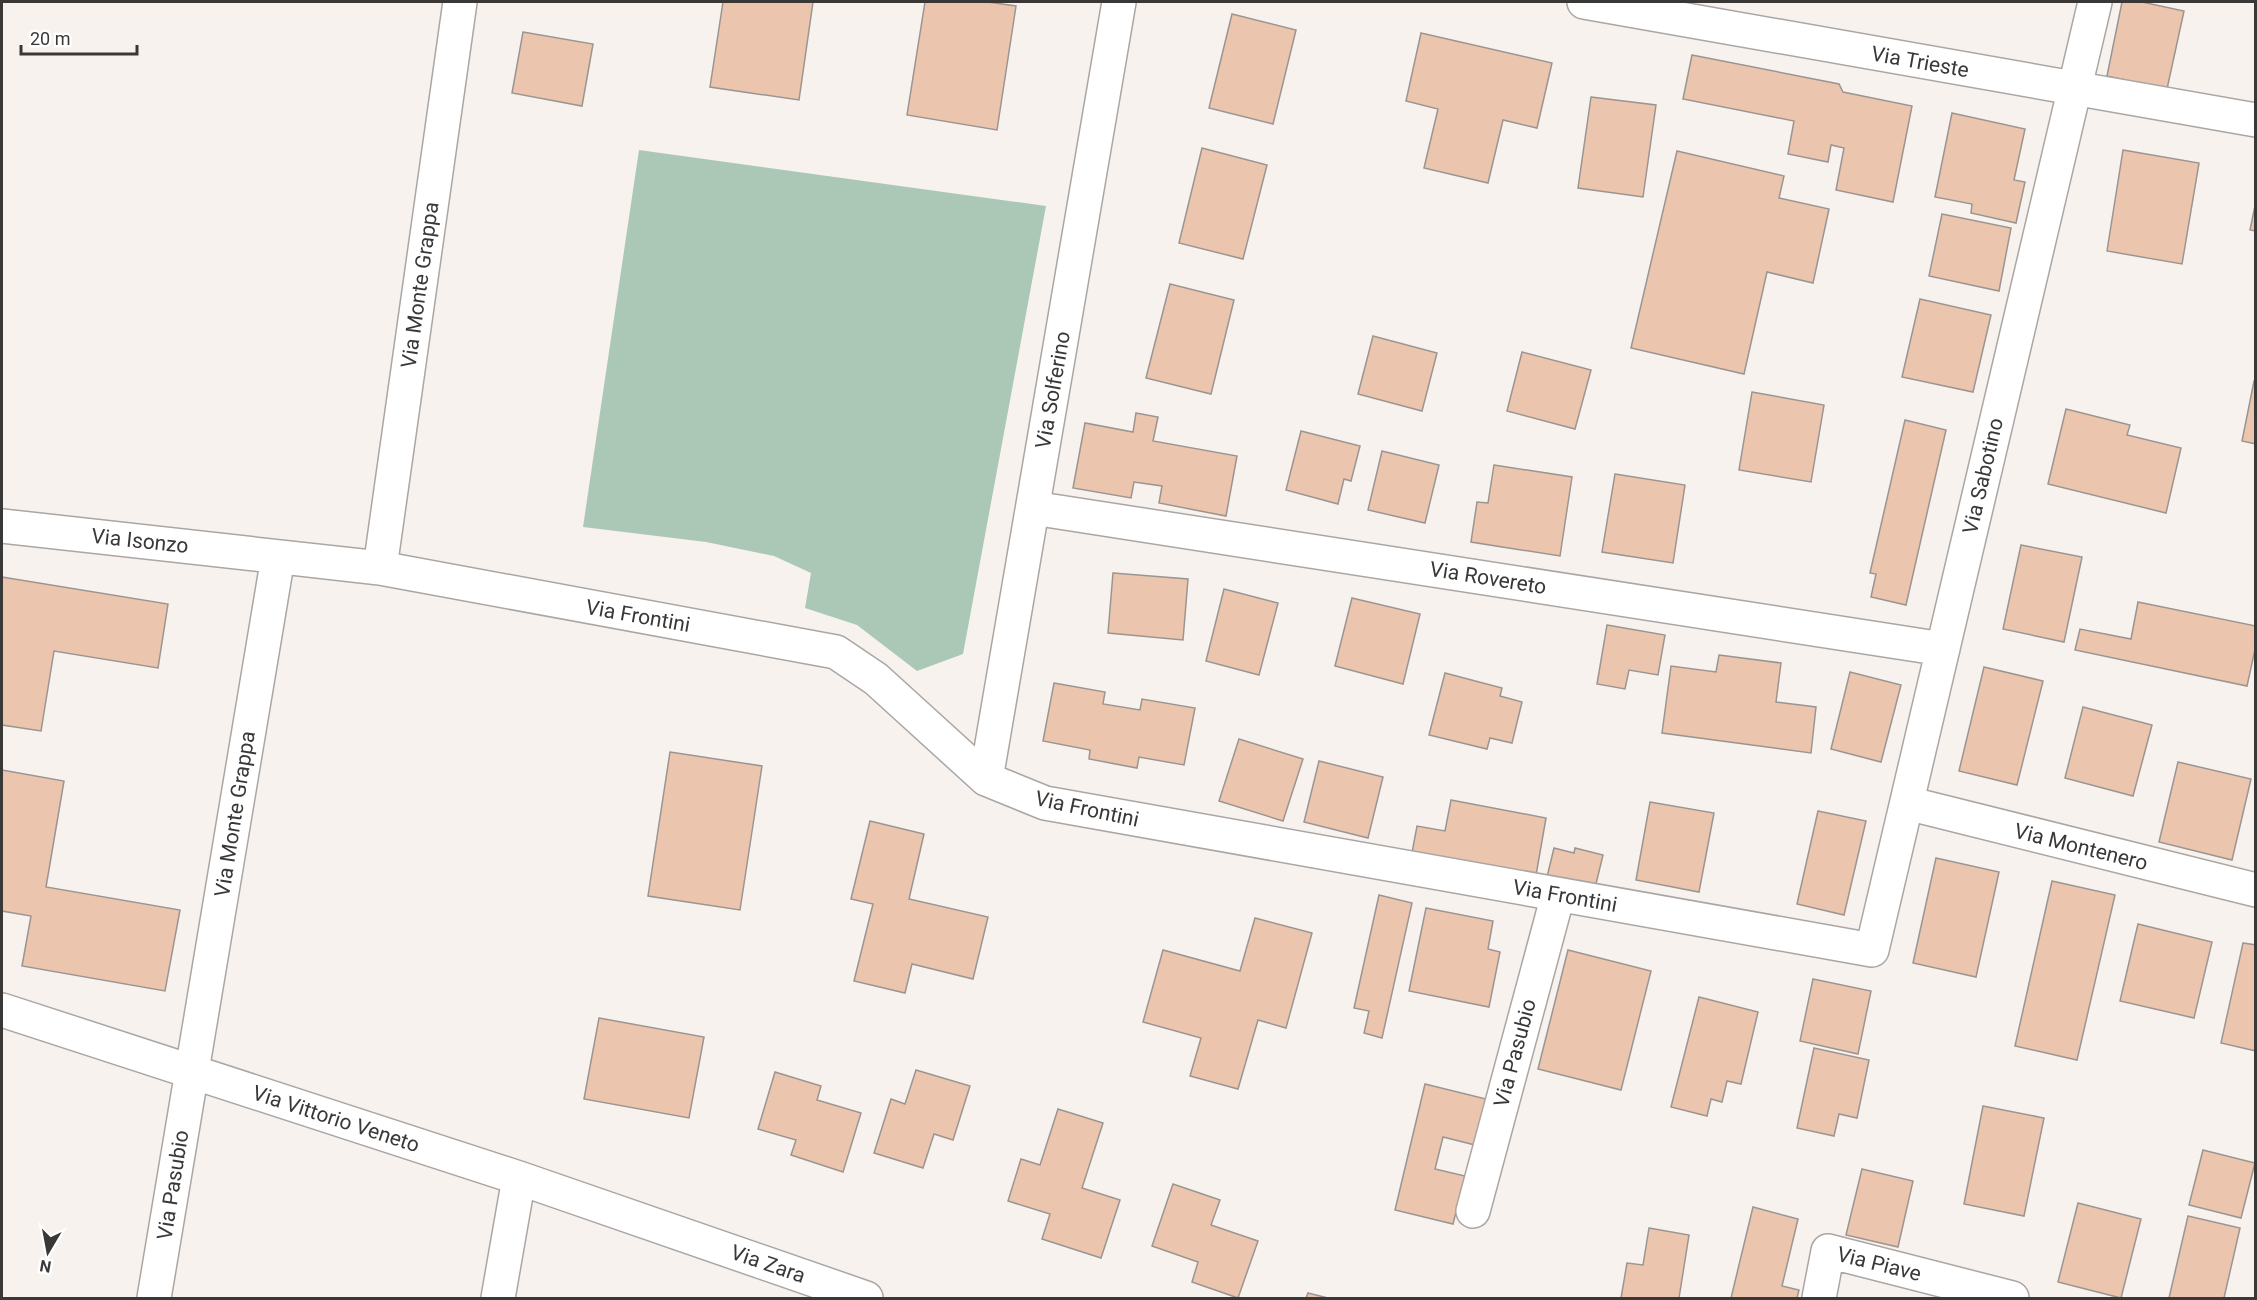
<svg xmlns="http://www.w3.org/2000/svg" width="2257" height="1300" viewBox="0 0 2257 1300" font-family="Roboto,sans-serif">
<rect width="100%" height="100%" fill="#f8f2ee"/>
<path fill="#abc8b6" d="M639,150L1046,206L963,654L917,671L857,625L805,608L811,573L774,556L706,542L583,527Z"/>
<path fill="#ecc5ae" stroke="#9b9592" stroke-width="1.5" d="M723,2H813L799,100L710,87Z
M925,2H988L1016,6L997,130L907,115Z
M2122,2H2142L2184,11L2167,89L2107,76Z
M1232,14L1296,30L1273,124L1209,108Z
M523,32L593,44L582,106L512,93Z
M1421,33L1552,63L1537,128L1503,120L1488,183L1424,168L1438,109L1406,101Z
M1692,55L1839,84L1843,92L1912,106L1893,202L1836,190L1844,148L1831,145L1828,162L1788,154L1794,121L1683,99Z
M1591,97L1656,105L1643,197L1578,188Z
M1952,113L2025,129L2014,180L2025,182L2016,223L1971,213L1972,204L1935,197Z
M1202,148L1267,165L1243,259L1179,243Z
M2123,150L2199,163L2182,264L2107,251Z
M1677,151L1784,176L1779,198L1829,209L1813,283L1767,272L1744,374L1631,348Z
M2256,201V231L2250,230Z
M1942,214L2011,228L1999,291L1929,276Z
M1170,284L1234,300L1211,394L1146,378Z
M1920,299L1991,315L1973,392L1902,377Z
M1373,336L1437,353L1422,411L1358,394Z
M1522,352L1591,370L1575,429L1507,411Z
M2254,381L2256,382V444L2242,441Z
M1752,392L1824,405L1811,482L1739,470Z
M2066,409L2130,425L2127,435L2181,448L2166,513L2048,484Z
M1136,413L1158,417L1153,441L1237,456L1226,516L1159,503L1162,486L1134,482L1131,498L1073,488L1085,423L1133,432Z
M1905,420L1946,430L1906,605L1871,597L1876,574L1870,573Z
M1301,431L1360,446L1351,481L1344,479L1338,504L1286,490Z
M1382,451L1439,465L1425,523L1368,510Z
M1494,465L1572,477L1560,556L1471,542L1477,502L1488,503Z
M1615,474L1685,485L1673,563L1602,552Z
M2021,545L2082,557L2064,642L2003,629Z
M1113,573L1188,579L1183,640L1108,633Z
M2,577L168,604L158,668L54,651L41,731L2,725Z
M1224,589L1278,603L1259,675L1206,661Z
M1352,598L1420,614L1403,684L1335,666Z
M2138,602L2256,626V645L2247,686L2075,650L2080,629L2131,639Z
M1607,625L1665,635L1658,675L1629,670L1625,689L1597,684Z
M1719,655L1781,663L1776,702L1816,707L1811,753L1662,733L1671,666L1716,672Z
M1984,667L2043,681L2017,785L1959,771Z
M1850,672L1901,685L1881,762L1831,749Z
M1445,673L1502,688L1500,696L1522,702L1512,743L1490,738L1487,749L1429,735Z
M1054,683L1105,692L1103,704L1140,710L1142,699L1195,708L1184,765L1139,757L1137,768L1089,759L1090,750L1043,741Z
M2083,707L2152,725L2133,796L2065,778Z
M1239,739L1303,759L1283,821L1219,801Z
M670,752L762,766L740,910L648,896Z
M1319,761L1383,777L1368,838L1304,822Z
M2178,762L2251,779L2232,860L2159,842Z
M2,770L64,781L46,887L180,910L165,991L22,966L31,916L2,911Z
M1451,800L1546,818L1535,881L1411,858L1417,826L1445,831Z
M1650,802L1714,813L1699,892L1636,880Z
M1818,811L1866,821L1844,915L1797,904Z
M870,821L924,834L909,899L988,917L973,979L912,964L905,993L854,981L873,904L851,899Z
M1554,848L1574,853L1575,848L1603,855L1594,892L1546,881Z
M1936,858L1999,872L1976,977L1913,963Z
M2052,881L2115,895L2077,1060L2015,1046Z
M1379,895L1412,903L1382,1038L1364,1033L1369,1011L1354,1008Z
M1426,908L1493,921L1488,949L1500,952L1489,1007L1409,991Z
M1255,918L1312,933L1286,1028L1258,1020L1238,1089L1190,1076L1201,1038L1143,1022L1163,950L1240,971Z
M2138,924L2212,942L2194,1018L2120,1001Z
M2243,943L2256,945V1051L2221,1043Z
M1568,950L1651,971L1621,1090L1538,1069Z
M1813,979L1871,991L1858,1054L1800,1041Z
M1699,997L1758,1012L1741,1084L1727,1081L1722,1102L1711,1099L1707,1116L1671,1107Z
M599,1018L704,1037L689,1118L584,1099Z
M1814,1048L1869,1060L1857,1118L1839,1114L1834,1136L1797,1128Z
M916,1070L970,1086L953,1140L934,1134L923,1168L874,1153L891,1099L905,1104Z
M775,1072L821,1086L817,1100L861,1113L843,1172L791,1155L796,1140L758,1129Z
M1425,1084L1486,1099L1475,1145L1443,1137L1435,1169L1465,1176L1453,1224L1395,1210Z
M1983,1106L2044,1118L2024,1216L1964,1204Z
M1058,1109L1103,1123L1082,1188L1120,1200L1101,1258L1042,1239L1050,1214L1008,1201L1021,1159L1040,1165Z
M2203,1150L2255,1163L2241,1218L2189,1205Z
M1862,1169L1913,1181L1898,1247L1846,1235Z
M1173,1184L1220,1200L1211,1225L1258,1241L1238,1298L1192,1282L1198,1262L1152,1246Z
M2078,1203L2141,1219L2121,1298L2058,1282Z
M1753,1207L1798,1219L1782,1286L1799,1290L1797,1298H1731Z
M2188,1216L2240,1228L2224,1298H2169Z
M1649,1228L1689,1235L1679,1298H1621L1627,1263L1643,1265Z
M1308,1293L1328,1298H1306Z"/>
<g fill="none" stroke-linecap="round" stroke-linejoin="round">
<g stroke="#aba6a3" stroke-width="36">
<path id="minor" d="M1584,2L2256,120
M1033,508L1943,649
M2,526L380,568L836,652L876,679L986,779L1045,803L1872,950L2095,2
M380,568L460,2
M986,779L1119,2
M1907,803L2256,890
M2,1010L519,1178L866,1298
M1473,1211L1558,895
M154,1298L278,557
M498,1298L519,1178
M1819,1298L1828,1251L2012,1298"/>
</g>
<use href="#minor" stroke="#fff" stroke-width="33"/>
</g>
<g text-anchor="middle" stroke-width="5" stroke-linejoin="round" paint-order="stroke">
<g font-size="21" fill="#3a3837" stroke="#fff">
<text transform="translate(1920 62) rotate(10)" y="7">Via Trieste</text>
<text transform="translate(420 285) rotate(-82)" y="7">Via Monte Grappa</text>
<text transform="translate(1053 390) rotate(-80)" y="7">Via Solferino</text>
<text transform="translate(1983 476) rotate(-77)" y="7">Via Sabotino</text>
<text transform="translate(140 541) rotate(6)" y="7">Via Isonzo</text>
<text transform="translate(1488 578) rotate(9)" y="7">Via Rovereto</text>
<text transform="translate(638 616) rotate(10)" y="7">Via Frontini</text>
<text transform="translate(1087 809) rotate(12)" y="7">Via Frontini</text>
<text transform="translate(235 814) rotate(-81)" y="7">Via Monte Grappa</text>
<text transform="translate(2081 847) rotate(14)" y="7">Via Montenero</text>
<text transform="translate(1565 896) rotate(10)" y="7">Via Frontini</text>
<text transform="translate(1515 1053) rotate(-75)" y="7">Via Pasubio</text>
<text transform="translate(336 1119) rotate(18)" y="7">Via Vittorio Veneto</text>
<text transform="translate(173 1185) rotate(-81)" y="7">Via Pasubio</text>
<text transform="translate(768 1264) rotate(19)" y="7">Via Zara</text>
<text transform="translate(1879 1264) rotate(14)" y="7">Via Piave</text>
</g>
</g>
<rect width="2257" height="1300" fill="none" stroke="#3a3837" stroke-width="6"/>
<g transform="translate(48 1252) rotate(190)" stroke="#ffffff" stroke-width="4.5" paint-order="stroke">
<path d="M0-4.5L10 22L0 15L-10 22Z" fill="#3a3837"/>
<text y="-9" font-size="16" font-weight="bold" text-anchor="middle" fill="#3a3837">N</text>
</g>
<path d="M21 45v9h116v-9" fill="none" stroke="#3a3837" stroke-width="3"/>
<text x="30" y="45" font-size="18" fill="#3a3837" stroke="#ffffff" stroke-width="4.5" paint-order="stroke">20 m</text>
</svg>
